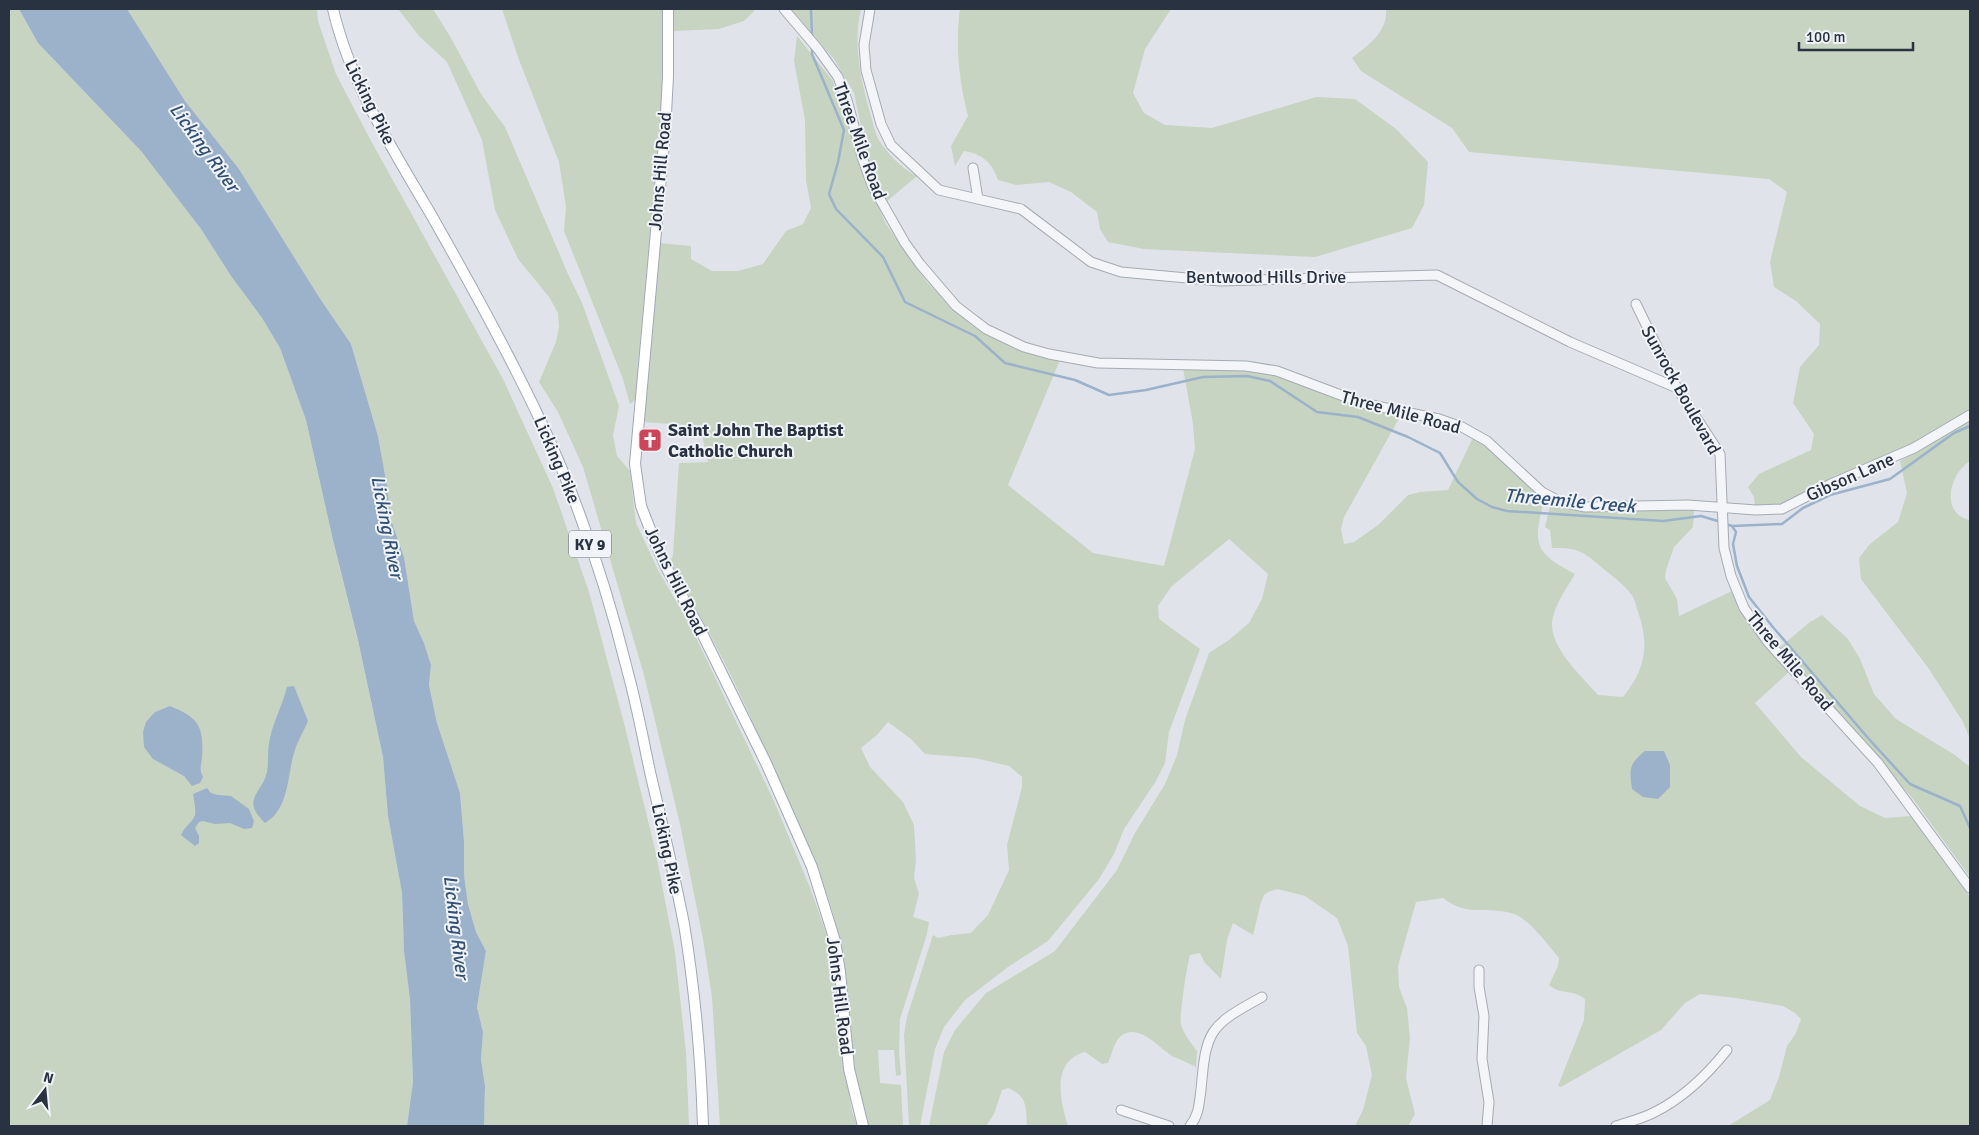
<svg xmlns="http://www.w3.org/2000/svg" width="1979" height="1135" viewBox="0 0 1979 1135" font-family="Signika,sans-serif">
<rect width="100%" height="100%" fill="#e0e4ea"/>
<path fill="#c6d4c1" d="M9,9H19L38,43L141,151L201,229L231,276L262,318L280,348L306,420L333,540L358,640L383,757L388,816L402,893L404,951L410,1000L413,1082L407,1126H9Z
M127,9H317L318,21L336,74L370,139L503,379L553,488L589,592L624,723L655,849L675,952L686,1052L689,1126H484L485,1086L481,1059L483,1032L477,1007L486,951L476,932L468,904L464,875V841L460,793L437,723L429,685L431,665L424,643L414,621L404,557L391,520L387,486L378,436L351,344L319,297L239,169L185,101Z
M398,9H433L451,38L481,94L505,127L568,274L582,303L619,406L613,435L617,456L630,471L636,523L658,570L691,627L773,799L811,890L827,936L837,1000L840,1043L852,1111L857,1126H720L712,997L703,939L680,824L644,675L583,467L558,412L539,382L556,342L559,327L558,313L549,297L518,259L495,210L482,140L447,62L419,36Z
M502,9H663L662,97L635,400L630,404L623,379L564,231L566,207L559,162L519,60Z
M673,9H756L744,21L719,29L673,31Z
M791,9H861C852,46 862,84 872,120C874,127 876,136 880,142C889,155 902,169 917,176L886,202L870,169L854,93L834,59Z
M960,9H1171L1145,49L1133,93L1144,113L1165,125L1212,128L1316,97L1355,99L1396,129L1428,162L1424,205L1412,228L1315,257L1144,249L1108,242L1100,229L1097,212L1071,192L1049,182L1016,185L998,180C992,163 983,154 964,151L955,166L951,146L968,116C959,81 955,45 960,9Z
M1386,9H1970V410L1923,440L1776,506L1755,507L1754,497L1748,487L1759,474L1811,450L1814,434L1793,403L1800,367L1819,345L1820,324L1796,301L1774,287L1770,262L1787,192L1769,179L1469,152L1452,128L1361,71L1352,58C1368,45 1388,32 1386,9Z
M797,36L833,81L864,174L886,224L927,282L958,313L995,338L1015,347L1060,360L1008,485L1093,553L1164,566L1195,449L1193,424L1183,368L1249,370L1275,375L1332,397L1367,408L1401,415L1344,517L1341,529L1344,544L1354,542L1378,525L1408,495L1420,492L1448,490L1473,437L1494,453L1545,498C1533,542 1532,552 1575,574C1567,588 1554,605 1552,622C1550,648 1582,677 1598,695L1623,697C1645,670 1650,645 1638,612C1636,606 1635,599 1631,594C1625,586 1614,577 1606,571C1585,553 1581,547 1552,548L1550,530L1545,527L1550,506L1553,503L1579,509L1694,510L1693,527L1674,547L1666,570L1665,578L1677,599L1679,616L1732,591C1744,623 1768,646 1790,671L1755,703L1801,757L1860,806L1885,818L1911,816L1970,897V1126H1728L1770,1100L1779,1077L1787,1046L1796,1033L1801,1019L1795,1013L1783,1006L1736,998L1700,994L1685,1003L1661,1030L1561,1087L1558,1086L1584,1020L1585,999C1573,989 1560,995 1549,985L1558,966L1559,958C1548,945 1530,920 1514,914C1487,905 1468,918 1443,898L1416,902L1398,966L1399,987L1407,1008L1410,1038L1406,1078L1415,1114L1408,1126H1355L1363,1110L1372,1075L1366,1046L1357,1033L1348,946L1337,918L1305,896L1277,889C1273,890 1268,892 1265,894C1260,900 1256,926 1253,935L1233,923L1227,940L1221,979L1205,963L1200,953L1190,955C1187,965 1179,1017 1181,1025C1184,1034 1191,1043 1197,1051L1196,1067C1189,1063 1181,1060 1174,1057C1160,1049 1140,1023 1122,1035C1114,1041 1112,1054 1108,1063L1102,1064L1085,1052C1051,1061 1060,1101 1068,1126H1027C1026,1108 1028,1096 1008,1088L1002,1090L994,1114L986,1126H929L944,1052L955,1030L986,993L1055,951L1117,870L1135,833L1165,784L1177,755L1185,720L1209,653L1229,640L1249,623L1262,599L1268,574L1229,539L1171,587L1158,606L1159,619L1200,649L1169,732L1165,763L1156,781L1124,829L1114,854L1099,879L1048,941L1008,967L965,1000L944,1027L935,1049L920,1126H909L904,1035L907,1017L933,935L938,938L952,935L971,933L988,915L1009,870L1007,845L1022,787V777L1009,766L975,758L925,754L911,739L888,722L877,735L861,748L870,767L903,802L914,825L916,860L914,878L919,894L913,917L929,922L927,934L900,1019L899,1053L901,1075L896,1076L894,1050H878L880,1083L901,1085L903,1126H869C845,1063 853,993 837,928C824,877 801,828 779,780C755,726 729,668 700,616C691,598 680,581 670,563L673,555L679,463L708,462L700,426L643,422L659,243L691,246V259L712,271H738L763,264L786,231L803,224L811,208L806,180L805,120L794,61Z
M1970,420V461C1949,474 1940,514 1970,520V739L1963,722L1929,669L1861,579L1859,558L1870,544L1898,522L1907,493L1900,461Z
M1822,615L1848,639L1860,659L1874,694L1896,719L1955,755L1970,767V877L1913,799L1780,647L1810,622Z"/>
<path fill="#9bb2ca" d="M19,9H127L185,101L239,169L319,297L351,344L378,436L387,486L391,520L404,557L414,621L424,643L431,665L429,685L437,723L460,793L464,841V875L468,904L476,932L486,951L477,1007L483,1032L481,1059L485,1086L484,1126H407L413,1082L410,1000L404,951L402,893L388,816L383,757L358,640L333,540L306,420L280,348L262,318L231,276L201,229L141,151L38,43Z
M294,686L308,721C304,731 298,740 295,750C287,773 290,809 265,823C240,799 262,794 267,772C269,761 267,749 270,738C274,720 283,704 287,687Z
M170,706C199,718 204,726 202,758C201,766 199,769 203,777L200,783L192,786L184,776L153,759L144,747L143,732L146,722L155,712Z
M1645,751H1664L1670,765V787L1658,799L1643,797L1632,789C1629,769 1629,764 1645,751Z
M207,788L211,793L218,795L231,796L249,809L254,821L252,828L244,829L230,823L215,824L203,821L199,822L195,828L199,836V843L195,846L181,835C185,826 193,822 195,815C196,809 194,800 193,794Z"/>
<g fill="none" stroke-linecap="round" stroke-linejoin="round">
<path stroke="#9bb2ca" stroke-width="2.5" d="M811,9L812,37
M812,45V54L844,130L838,162L829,194L836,209L883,257L905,302L975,336L1005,363L1075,380L1109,395L1146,390L1203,377L1247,376L1270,381L1317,412L1358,417L1408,437L1440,453L1458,482L1477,499L1492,507L1507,511L1663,521L1701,516L1721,522
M1726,524L1732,526L1782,524L1803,508L1830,495L1890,479L1954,433L1970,426
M1732,526L1736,532L1733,544L1737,566L1749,597L1772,626L1868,738L1910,784L1960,806L1970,828"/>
<g stroke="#a5abb4" stroke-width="11">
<path id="minor" d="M784,9L818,49L838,77L847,100L863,160L872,185L905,243L920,264L956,306L986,329L1024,347L1049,354L1098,363L1246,366L1277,371L1362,403L1439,419L1462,427L1487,441L1542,492L1561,502L1585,507L1688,505L1756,510L1782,509L1831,484L1914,448L1970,415
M870,9L864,45L866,70L881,124L891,145L939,190L1021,209L1091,262L1121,272L1220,281L1437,275L1570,342L1677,388
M973,168L978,199
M1636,304L1677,388L1720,454L1724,548L1731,576L1744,608L1768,642L1878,763L1970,888
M1479,970V987L1484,1016L1482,1059L1489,1102L1487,1126
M1121,1110L1169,1126
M1190,1126C1199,1115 1199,1104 1201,1090C1206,1030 1209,1026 1262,997
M1616,1126C1628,1122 1641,1119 1653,1113C1682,1099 1707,1075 1727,1050"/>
</g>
<g stroke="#a0a8b6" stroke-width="12">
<path id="major" d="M333,9C351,86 394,151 433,218C471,285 510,355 542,424C579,503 607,588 628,673C637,706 643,739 650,772C662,823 674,873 684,924C695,991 701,1059 703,1126
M668,9V76L665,132L635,464L641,506L655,542L666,567L699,627L766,763L812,867L835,941L840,972L849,1069L863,1126"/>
</g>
<use href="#minor" stroke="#f3f5f8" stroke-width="9"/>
<use href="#major" stroke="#fff" stroke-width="10"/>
</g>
<defs>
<g id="church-square" transform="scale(1.25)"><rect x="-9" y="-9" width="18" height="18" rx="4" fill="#d04459" stroke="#f0f3f7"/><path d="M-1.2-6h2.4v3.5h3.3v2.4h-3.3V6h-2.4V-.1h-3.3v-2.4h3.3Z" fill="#fff"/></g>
</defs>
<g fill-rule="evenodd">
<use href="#church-square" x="650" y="440"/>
</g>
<g text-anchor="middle" stroke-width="4" stroke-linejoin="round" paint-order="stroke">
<rect fill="#f0f3f7" stroke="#656c78" stroke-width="1" x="569" y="530.5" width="42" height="27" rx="4"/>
<g font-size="16" font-weight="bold" fill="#293241">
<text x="590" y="550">KY 9</text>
</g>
<g font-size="18" fill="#293241" stroke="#f0f3f7">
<text transform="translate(370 102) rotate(64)" y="6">Licking Pike</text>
<text transform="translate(860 141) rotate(70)" y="6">Three Mile Road</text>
<text transform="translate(660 171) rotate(-85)" y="6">Johns Hill Road</text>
<text x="1266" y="283">Bentwood Hills Drive</text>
<text transform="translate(1681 390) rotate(61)" y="6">Sunrock Boulevard</text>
<text transform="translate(1401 412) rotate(15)" y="6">Three Mile Road</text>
<text transform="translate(557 460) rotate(67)" y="6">Licking Pike</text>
<text transform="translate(1850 477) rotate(-24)" y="6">Gibson Lane</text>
<text transform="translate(676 581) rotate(64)" y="6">Johns Hill Road</text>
<text transform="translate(1790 661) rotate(50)" y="6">Three Mile Road</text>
<text transform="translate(667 849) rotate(78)" y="6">Licking Pike</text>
<text transform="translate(840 996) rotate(83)" y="6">Johns Hill Road</text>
</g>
<g font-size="18" font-weight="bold" fill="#293241" stroke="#f0f3f7" text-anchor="start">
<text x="668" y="436">Saint John The Baptist<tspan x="668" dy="21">Catholic Church</tspan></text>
</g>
<g font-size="19" font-style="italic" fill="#325076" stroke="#f0f3f7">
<text transform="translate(205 147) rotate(54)" y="7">Licking River</text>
<text transform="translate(1570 500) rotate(5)" y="7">Threemile Creek</text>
<text transform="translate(388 527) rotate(79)" y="7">Licking River</text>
<text transform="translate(457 927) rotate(83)" y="7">Licking River</text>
</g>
</g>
<rect width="1979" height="1135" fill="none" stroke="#293241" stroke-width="20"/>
<g transform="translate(45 1090) rotate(16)" stroke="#f0f3f7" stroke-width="4" paint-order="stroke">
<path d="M0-4L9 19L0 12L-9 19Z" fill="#293241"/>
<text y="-8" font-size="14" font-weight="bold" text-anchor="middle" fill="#293241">N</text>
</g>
<path d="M1799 42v8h114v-8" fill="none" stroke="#293241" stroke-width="2.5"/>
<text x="1806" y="42" font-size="15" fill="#293241" stroke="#f0f3f7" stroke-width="4" paint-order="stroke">100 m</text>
</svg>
